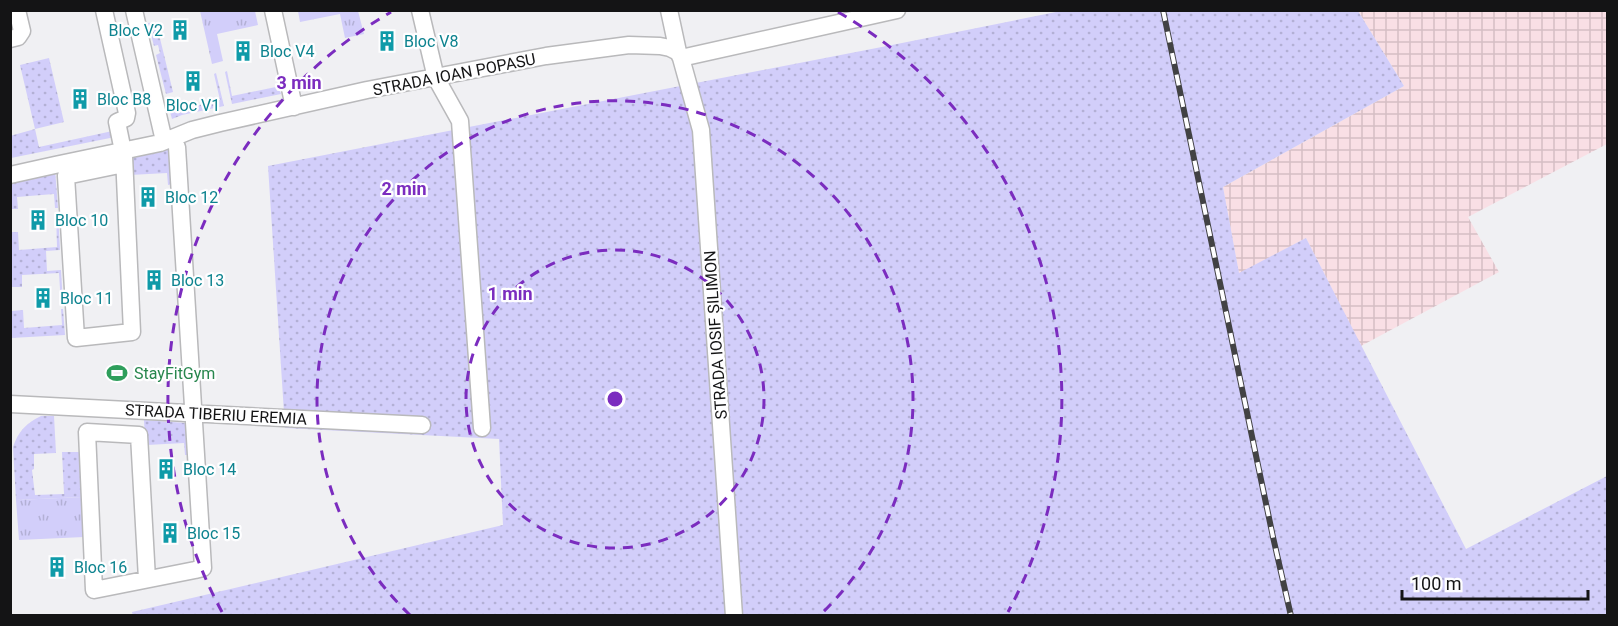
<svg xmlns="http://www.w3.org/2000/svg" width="1618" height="626" viewBox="0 0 1618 626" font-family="Roboto,sans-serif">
<defs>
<pattern id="industrial-grid" width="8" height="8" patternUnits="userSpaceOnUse" patternTransform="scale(1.5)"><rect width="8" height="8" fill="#f9dfe5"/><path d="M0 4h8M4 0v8" fill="none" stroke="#d5bec4"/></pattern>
<pattern id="grass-dots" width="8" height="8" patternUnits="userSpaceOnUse" patternTransform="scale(1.5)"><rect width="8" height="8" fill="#d2cefa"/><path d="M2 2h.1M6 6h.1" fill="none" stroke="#b3b0d5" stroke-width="1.8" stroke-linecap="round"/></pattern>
<pattern id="park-tufts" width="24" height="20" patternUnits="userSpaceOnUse" patternTransform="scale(1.5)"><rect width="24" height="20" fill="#d2cefa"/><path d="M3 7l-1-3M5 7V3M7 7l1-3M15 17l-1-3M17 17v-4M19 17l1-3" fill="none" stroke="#b3b0d5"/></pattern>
</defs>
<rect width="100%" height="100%" fill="#f0f0f3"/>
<path fill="url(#industrial-grid)" d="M1358,11H1607V144L1468,217L1499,272L1361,346L1306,238L1239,274L1223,187L1404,86Z"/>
<path fill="url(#grass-dots)" d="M1061,11H1358L1404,86L1223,187L1239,273L1306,238L1466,549L1607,476V615L133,616L132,612L503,525L499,439L285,428L268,166L892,45Z
M156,22L173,92L166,94L156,55L160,53L158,45L154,46L148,23Z
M49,58L64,122L35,129L20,65Z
M227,71L232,96L276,87L277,91H280L281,94L232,104L225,72Z
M216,73L224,106L182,115L172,119L170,112L220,100L214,74Z
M35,129L39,147L117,130L120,136L11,158L10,136Z
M171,149L173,184L168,185L167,173L130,175L131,155Z
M55,169L58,208H55L54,194L17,197L18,209H11L10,182Z
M56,212H58L60,250L46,251L47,271L61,270L63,304H61L59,273L22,275V287H11V232H18L19,250L57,247Z
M61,309H63L65,335L11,338V311L23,310L24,328L62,325Z
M41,416H54L56,453L34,454V469L32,470L35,495L64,494L62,452H79L82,497L16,500L13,447C18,432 26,423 41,416Z
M144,420L186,423L189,455H185L184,443L147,445L146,463Z"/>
<path fill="url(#park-tufts)" d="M200,11H255L258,25L217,34L223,61L212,64Z
M298,11H358L364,34L345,38L340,14L300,22Z
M82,497L84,537L19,540L16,500Z"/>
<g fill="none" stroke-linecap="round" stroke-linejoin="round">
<g stroke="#b9b9bb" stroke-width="19">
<path id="minor" d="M104,10L127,113L126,118L117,122L124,156L132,332L76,338L66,176L124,164
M134,10L164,141
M273,10L294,107
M420,10L436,78L460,121L482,428
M669,10L678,52
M10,39L18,37L22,31L17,10
M681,58L701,130L734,616
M10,175L55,165L160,143L192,130L220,123L367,90L546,56L629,45L660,46L670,48L678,52L681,58L897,10
M10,404L422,425
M147,579L139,435L87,432L94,590L195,570L203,568L177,147"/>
</g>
<use href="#minor" stroke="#fff" stroke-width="16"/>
<g stroke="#424244" stroke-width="6">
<path id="rail" d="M1163,10L1273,537L1291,616"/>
</g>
<use href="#rail" stroke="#fefeff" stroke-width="4" stroke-dasharray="11" stroke-linecap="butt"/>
</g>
<g fill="none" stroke="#7b2cbf" stroke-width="3" stroke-dasharray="10 8">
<circle cx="615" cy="399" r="149"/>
<path d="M410 615A298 298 0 1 1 820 615"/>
<path d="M222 612A447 447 0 0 1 391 12M838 12A447 447 0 0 1 1008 612"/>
</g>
<defs>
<g id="building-bare" transform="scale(1.62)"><path d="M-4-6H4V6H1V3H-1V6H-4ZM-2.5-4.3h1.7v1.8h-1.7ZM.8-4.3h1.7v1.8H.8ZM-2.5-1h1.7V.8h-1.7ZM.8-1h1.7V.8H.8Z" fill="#0f9aa8" stroke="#fefeff" stroke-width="2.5" paint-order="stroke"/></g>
<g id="stadium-bare" transform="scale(1.62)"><path d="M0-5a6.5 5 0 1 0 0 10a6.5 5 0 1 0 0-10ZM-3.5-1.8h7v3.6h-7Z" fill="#2e9e5b" stroke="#fefeff" stroke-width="2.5" paint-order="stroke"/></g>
</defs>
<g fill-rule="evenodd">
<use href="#building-bare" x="180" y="30"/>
<use href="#building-bare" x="387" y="41"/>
<use href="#building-bare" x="243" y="51"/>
<use href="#building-bare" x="193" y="81"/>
<use href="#building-bare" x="80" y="99"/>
<use href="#building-bare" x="148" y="197"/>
<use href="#building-bare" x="38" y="220"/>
<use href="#building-bare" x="154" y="280"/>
<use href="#building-bare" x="43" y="298"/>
<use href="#stadium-bare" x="117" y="373"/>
<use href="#building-bare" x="166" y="469"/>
<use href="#building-bare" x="170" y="533"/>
<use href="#building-bare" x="57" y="567"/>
</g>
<g text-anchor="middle" stroke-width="4.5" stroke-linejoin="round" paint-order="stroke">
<g font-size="16" fill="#0d838f" stroke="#fefeff" text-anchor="start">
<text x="163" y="36" text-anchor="end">Bloc V2</text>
<text x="404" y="47">Bloc V8</text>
<text x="260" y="57">Bloc V4</text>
<text x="97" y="105">Bloc B8</text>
<text x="193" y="111" text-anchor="middle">Bloc V1</text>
<text x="165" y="203">Bloc 12</text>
<text x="55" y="226">Bloc 10</text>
<text x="171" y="286">Bloc 13</text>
<text x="60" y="304">Bloc 11</text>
<text x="183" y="475">Bloc 14</text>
<text x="187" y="539">Bloc 15</text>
<text x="74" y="573">Bloc 16</text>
</g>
<g font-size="16" fill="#141415" stroke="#fefeff">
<text transform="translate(454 74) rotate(-11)" y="6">STRADA IOAN POPASU</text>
<text transform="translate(715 335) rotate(-94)" y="6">STRADA IOSIF ȘILIMON</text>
<text transform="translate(216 414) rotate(3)" y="6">STRADA TIBERIU EREMIA</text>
</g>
<g font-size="16" fill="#27864d" stroke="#fefeff" text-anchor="start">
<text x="134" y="379">StayFitGym</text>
</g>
</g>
<circle cx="615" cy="399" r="9" fill="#7b2cbf" stroke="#fefeff" stroke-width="3"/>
<g font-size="18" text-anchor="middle" font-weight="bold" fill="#7b2cbf" stroke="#fefeff" stroke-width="4.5" stroke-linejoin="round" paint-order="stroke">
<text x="299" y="89">3 min</text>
<text x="404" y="195">2 min</text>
<text x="510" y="300">1 min</text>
</g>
<rect width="1618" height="626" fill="none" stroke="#141415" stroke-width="24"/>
<path d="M1402 590v9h186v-9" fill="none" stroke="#141415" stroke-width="3"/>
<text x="1411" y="590" font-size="18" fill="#141415" stroke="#fefeff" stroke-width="4.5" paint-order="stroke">100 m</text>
</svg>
